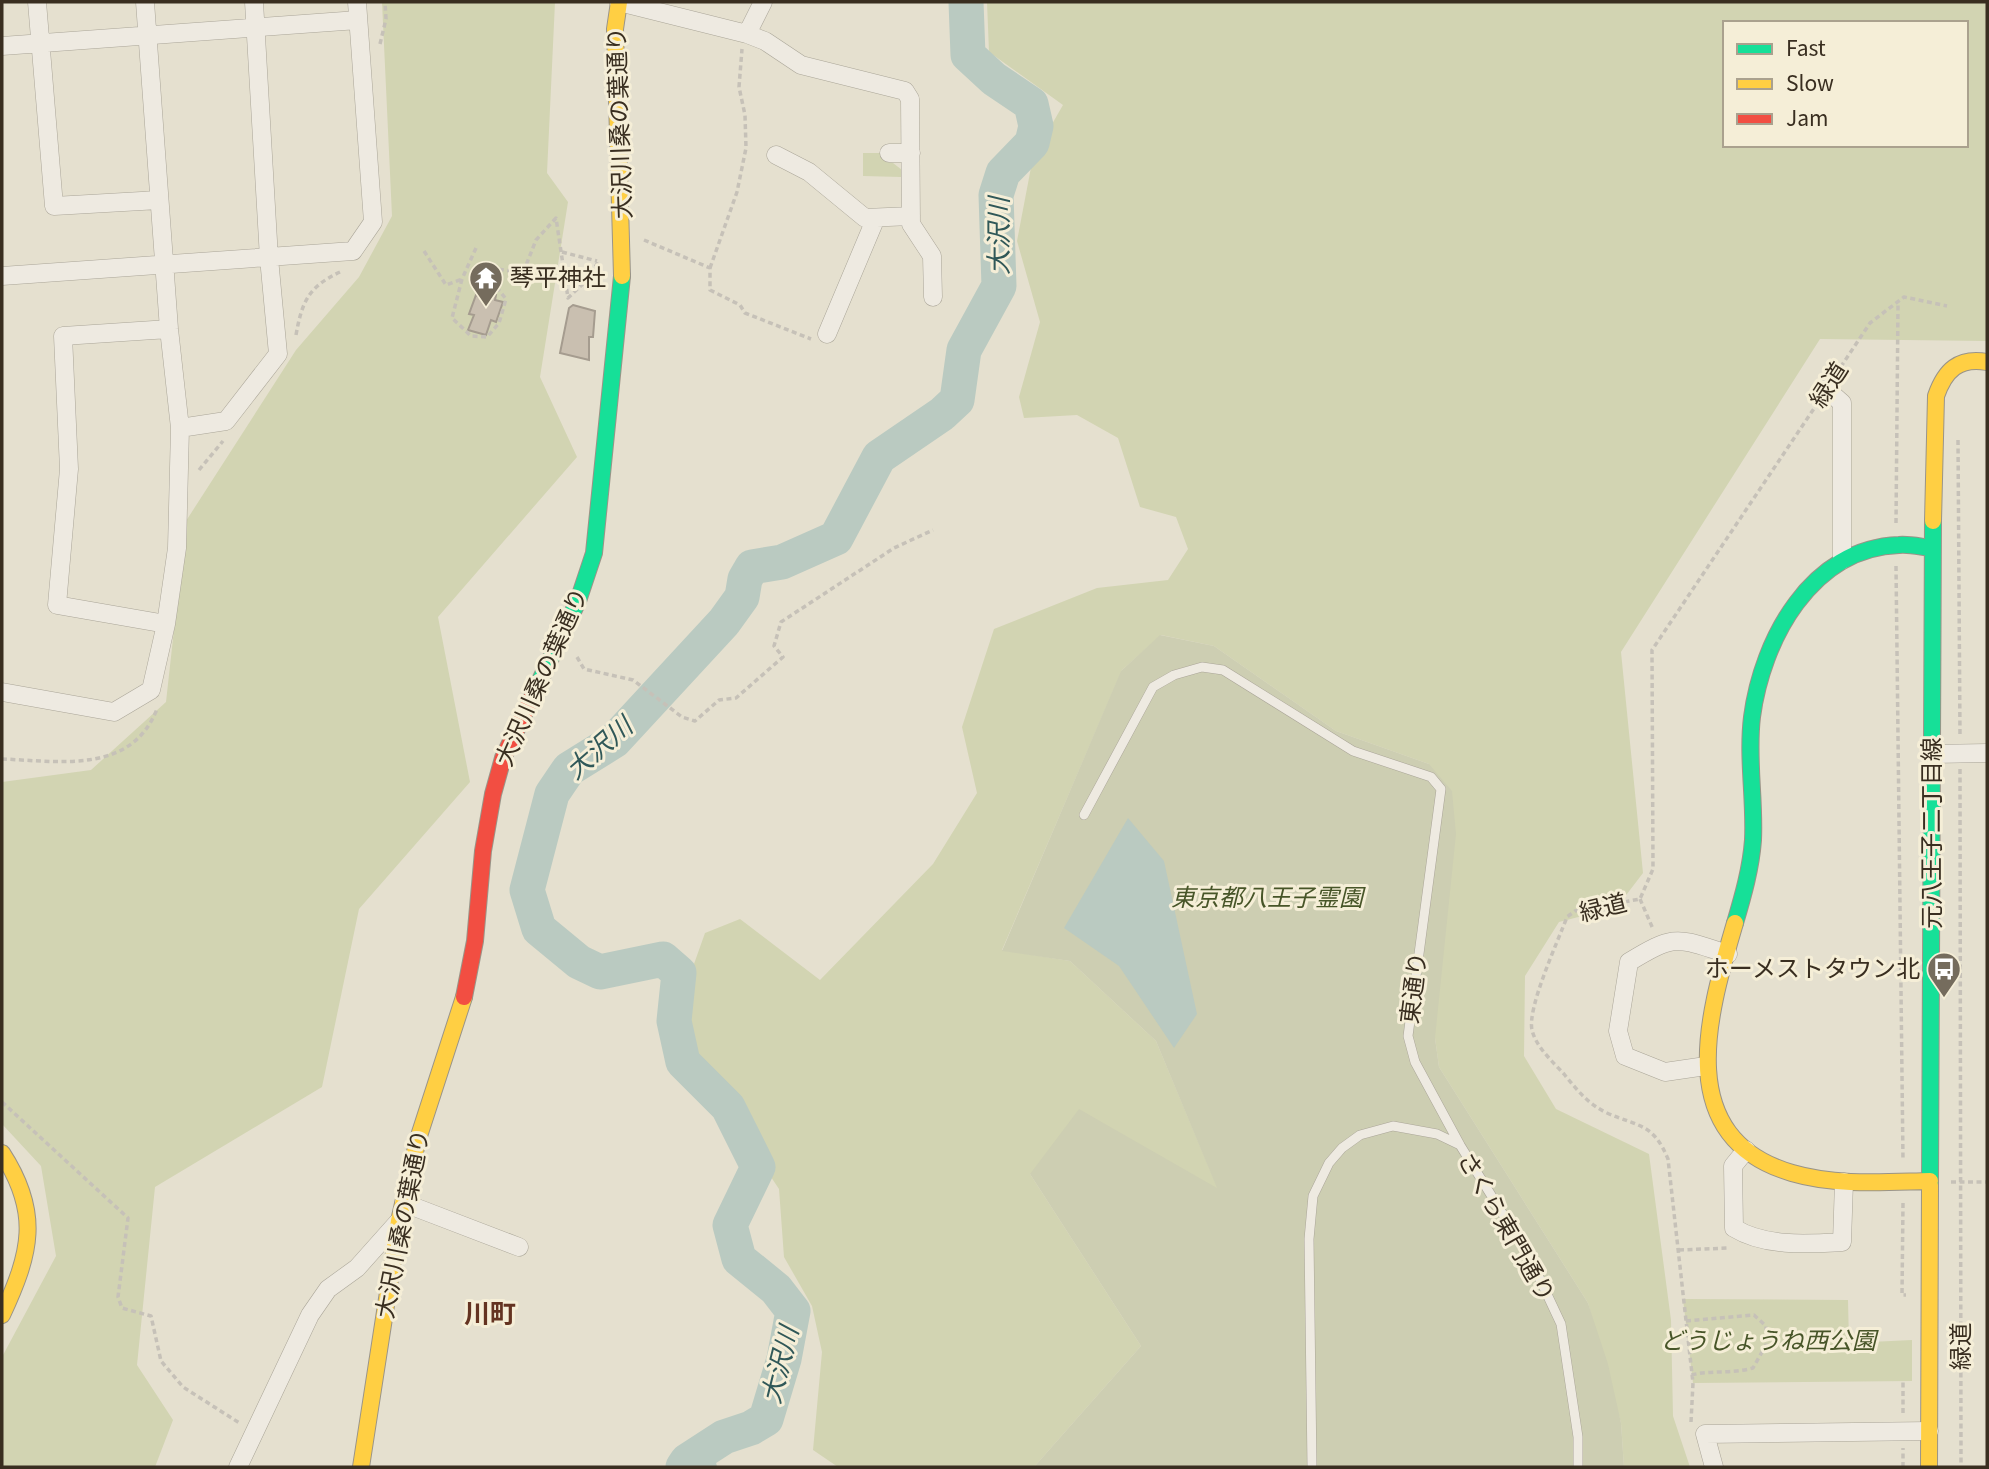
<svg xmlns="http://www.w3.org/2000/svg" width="1989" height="1469" viewBox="0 0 1989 1469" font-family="Georgia,'Noto Sans JP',serif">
<rect width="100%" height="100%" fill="#e5e0cf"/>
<path fill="#d2d4b2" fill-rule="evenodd" d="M382,2H555L547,173L568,202L540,377L577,457L438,617L470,782L359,909L322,1087L155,1187L137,1365L173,1420L155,1467H2V1357L56,1256L41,1166L2,1124V782L91,770L166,702L186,521L296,350L359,277L392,216Z
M987,2H1987V341L1820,339L1621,652L1643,873L1617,907L1559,922L1525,976L1524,1056L1556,1109L1649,1154L1671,1320L1673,1416L1690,1467H1624L1621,1423L1588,1303L1439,1067L1435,1038L1429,764L1336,731L1214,646L1161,635L1122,670L1002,950L1070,961L1156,1041L1218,1189L1030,1174L1141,1346L1034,1467H838L813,1450L822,1352L812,1306L784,1257L779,1189L683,1045L689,978L705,933L740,919L820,980L933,864L977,793L962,727L994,629L1097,588L1168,580L1188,549L1176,517L1140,507L1118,438L1077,415L1024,418L1019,397L1040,322L1017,241L1033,157L1063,105L989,52ZM1725,23H1966V145H1725Z
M863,153H886V162L893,163L902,170L901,177L863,176Z
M1683,1299L1848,1300L1849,1343L1912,1340V1381L1693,1383Z"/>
<path fill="#cdceb2" d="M1160,635L1214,646L1336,731L1429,764L1452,791L1456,834L1435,1038L1439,1067L1588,1303L1608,1364L1621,1423L1624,1467H1034L1141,1346L1030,1174L1079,1109L1217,1188L1156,1041L1070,961L1002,951L1121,671Z"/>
<path fill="#bacac1" d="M1128,818L1164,861L1197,1014L1174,1048L1119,966L1064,928Z"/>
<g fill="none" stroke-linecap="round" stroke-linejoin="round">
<path stroke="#bacac1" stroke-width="6" d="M709,1447L714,1467"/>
<path stroke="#bacac1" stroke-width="35" d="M683,1467L687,1461L724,1437L751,1428L766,1419L784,1359L793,1311L776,1289L739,1259L730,1225L758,1167L728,1107L683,1062L674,1021L679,973L663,959L600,972L579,962L539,929L527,890L552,794L569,769L614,741L724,622L742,597L745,579L752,567L782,562L836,538L879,457L942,414L957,400L964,350L999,286L996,195L1003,173L1032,143L1036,126L1031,104L994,79L968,55L966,2"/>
</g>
<path fill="#c9bfb0" stroke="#a59c8f" stroke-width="2" d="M481,291L496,295L495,300L503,302L496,322L491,320L486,335L468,330L474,315L469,314L476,295L480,297Z
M573,305L595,311L593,337H589V360L560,353L569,308Z"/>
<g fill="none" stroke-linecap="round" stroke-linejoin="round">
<g stroke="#aaa598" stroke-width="10">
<path id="lane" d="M1084,815L1153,687L1174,675L1202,667L1223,670L1353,751L1431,777L1441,789L1408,1036L1415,1062L1460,1145
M1312,1467L1309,1239L1313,1196L1329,1163L1342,1148L1360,1135L1393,1126L1437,1134L1460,1145L1530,1258L1561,1324L1578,1437V1467"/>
</g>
<g stroke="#aaa598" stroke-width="19">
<path id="street" d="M37,2L54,206L159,200
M619,2L747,34L765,41L801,65L905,91L910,99L911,224L932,256L933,297
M747,34L763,2
M2,46L358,20
M889,153H911
M776,155L809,172L865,218L911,216
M2,276L353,251L373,222L357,2
M827,334L875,220
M1826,389L1842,403V560
M180,428L226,421L278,354L269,258L254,2
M166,624L57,605L69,469L63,336L169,329
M2,692L114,712L151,690L166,624L177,548L180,428L169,329L145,2
M1933,754L1987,753
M1706,1066L1665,1072L1625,1056L1618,1031L1629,962C1677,933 1676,938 1728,954
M1746,1150L1733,1166L1734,1228C1765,1247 1807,1244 1842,1242L1844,1182
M404,1203L519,1247
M238,1467L310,1315L328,1289L357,1268L398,1222
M1714,1467L1705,1434L1929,1431"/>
</g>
<g stroke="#9a9488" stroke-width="18">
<path id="fast" d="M536,689L578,601L594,553L622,276
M1735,923C1743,896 1751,868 1753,840C1755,799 1747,758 1752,717C1762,640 1811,548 1899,545C1910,544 1921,547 1931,548
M1930,1185L1933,521"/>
</g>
<g stroke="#9a9488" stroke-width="18">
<path id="slow" d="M619,2L615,29L622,276
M1933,521L1936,396C1945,370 1959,357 1987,362
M1735,923C1709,1012 1670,1137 1792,1173C1836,1186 1885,1182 1930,1181
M2,1153C41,1213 31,1253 2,1315
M361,1467L399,1221L418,1139L464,997
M1929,1467L1930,1185"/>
</g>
<g stroke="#9a9488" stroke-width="18">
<path id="jam" d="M464,997L475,941L483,851L493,794L503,758L536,689"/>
</g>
<path stroke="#c6c1b8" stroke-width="3.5" stroke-dasharray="5 3.5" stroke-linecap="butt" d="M380,44L386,19L385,2
M644,240L710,268V290L740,305L745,313L811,339
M476,248L462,279L452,318L471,336L487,337L499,323L506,299L494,284L498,269L523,273L536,240L556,218L568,298L589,278L598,262
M424,251L446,285L462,279
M562,252L597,261
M710,268L737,192L746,148L745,115L739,87L742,49
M296,335C302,302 308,287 340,272
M1836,374L1870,323L1904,297L1947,306
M1958,440L1960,737
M199,470L223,441
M1896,523L1898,303
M1896,566L1903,1160
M577,657L584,669L633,680L682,717L695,721L719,700L736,698L783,657L774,646L781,622L894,548L933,530
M2,759C59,761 131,775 157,709
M1960,769L1961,1467
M1640,899L1653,929
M2,1102L128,1218L118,1297L122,1308L151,1316L161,1361L183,1387L241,1424
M1951,1182H1987
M1903,1203L1902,1295H1906
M1679,1250L1729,1248
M1686,1321L1754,1315L1766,1326V1345L1753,1368C1732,1374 1712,1370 1691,1375
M1903,1413V1381
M1691,1422L1693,1383L1668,1159C1653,1123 1639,1127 1607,1113C1588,1104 1577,1090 1564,1074C1553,1062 1536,1047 1532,1030C1527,1008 1558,941 1567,917L1575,911L1640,899L1653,869L1652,650L1817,404
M1903,1467V1448"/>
<use href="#lane" stroke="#eeeae1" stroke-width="9"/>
<use href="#street" stroke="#eeeae1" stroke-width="18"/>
<use href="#fast" stroke="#16e098" stroke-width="16"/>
<use href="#slow" stroke="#ffcf43" stroke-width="16"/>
<use href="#jam" stroke="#f24e42" stroke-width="16"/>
</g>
<defs>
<g id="temple-pin" transform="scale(1.75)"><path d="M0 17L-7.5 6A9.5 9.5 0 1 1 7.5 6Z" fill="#756c5d" stroke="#f5eed7"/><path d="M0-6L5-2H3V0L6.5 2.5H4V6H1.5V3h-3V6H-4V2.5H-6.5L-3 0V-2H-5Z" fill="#fff"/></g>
<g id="bus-pin" transform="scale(1.75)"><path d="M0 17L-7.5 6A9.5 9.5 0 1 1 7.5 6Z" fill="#756c5d" stroke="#f5eed7"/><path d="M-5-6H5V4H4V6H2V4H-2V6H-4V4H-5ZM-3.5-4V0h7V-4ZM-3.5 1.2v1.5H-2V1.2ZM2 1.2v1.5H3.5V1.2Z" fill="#fff"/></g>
</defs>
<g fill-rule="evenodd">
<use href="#temple-pin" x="486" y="278"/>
<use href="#bus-pin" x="1944" y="969"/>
</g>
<g text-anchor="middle" stroke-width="6" stroke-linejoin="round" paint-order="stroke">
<g font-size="24" fill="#392e20" stroke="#f5eed7">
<text transform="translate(620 123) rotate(-92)" y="8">大沢川桑の葉通り</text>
<text transform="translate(1829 385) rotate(-57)" y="8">緑道</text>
<text transform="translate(542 677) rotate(-66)" y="8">大沢川桑の葉通り</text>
<text transform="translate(1932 833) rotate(-90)" y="8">元八王子二丁目線</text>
<text transform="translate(1603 908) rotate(-14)" y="8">緑道</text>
<text transform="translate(1414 988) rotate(-83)" y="8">東通り</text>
<text transform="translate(403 1224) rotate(-79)" y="8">大沢川桑の葉通り</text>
<text transform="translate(1506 1227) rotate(60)" y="8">さくら東門通り</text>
<text transform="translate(1961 1346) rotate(-90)" y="8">緑道</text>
</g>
<g font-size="24" fill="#392e20" stroke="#f5eed7" text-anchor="start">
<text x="510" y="286">琴平神社</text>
<text x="1920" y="977" text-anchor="end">ホーメストタウン北</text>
</g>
<g font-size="24" font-style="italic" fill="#475528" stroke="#f5eed7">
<text x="1267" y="906">東京都八王子霊園</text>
<text x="1768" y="1349">どうじょうね西公園</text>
</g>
<g font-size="26" font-style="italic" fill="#305858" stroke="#f5eed7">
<text transform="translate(999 236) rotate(-90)" y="9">大沢川</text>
<text transform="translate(599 748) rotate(-41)" y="9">大沢川</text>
<text transform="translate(780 1365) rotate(-76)" y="9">大沢川</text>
</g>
<g font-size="26" font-weight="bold" fill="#643321" stroke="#f5eed7">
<text x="490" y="1323">川町</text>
</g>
</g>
<rect width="1989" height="1469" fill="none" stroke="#392e20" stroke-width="7"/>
<rect x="1723" y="21" width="245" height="126" fill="#f5eed7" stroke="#aaa18e" stroke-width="2"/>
<rect x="1737" y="44" width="35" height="10" fill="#16e098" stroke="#aaa18e" stroke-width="2"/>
<text x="1786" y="56" font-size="21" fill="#392e20">Fast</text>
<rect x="1737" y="79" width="35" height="10" fill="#ffcf43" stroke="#aaa18e" stroke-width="2"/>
<text x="1786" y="91" font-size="21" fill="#392e20">Slow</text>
<rect x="1737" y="114" width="35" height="10" fill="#f24e42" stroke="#aaa18e" stroke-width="2"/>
<text x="1786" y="126" font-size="21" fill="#392e20">Jam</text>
</svg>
